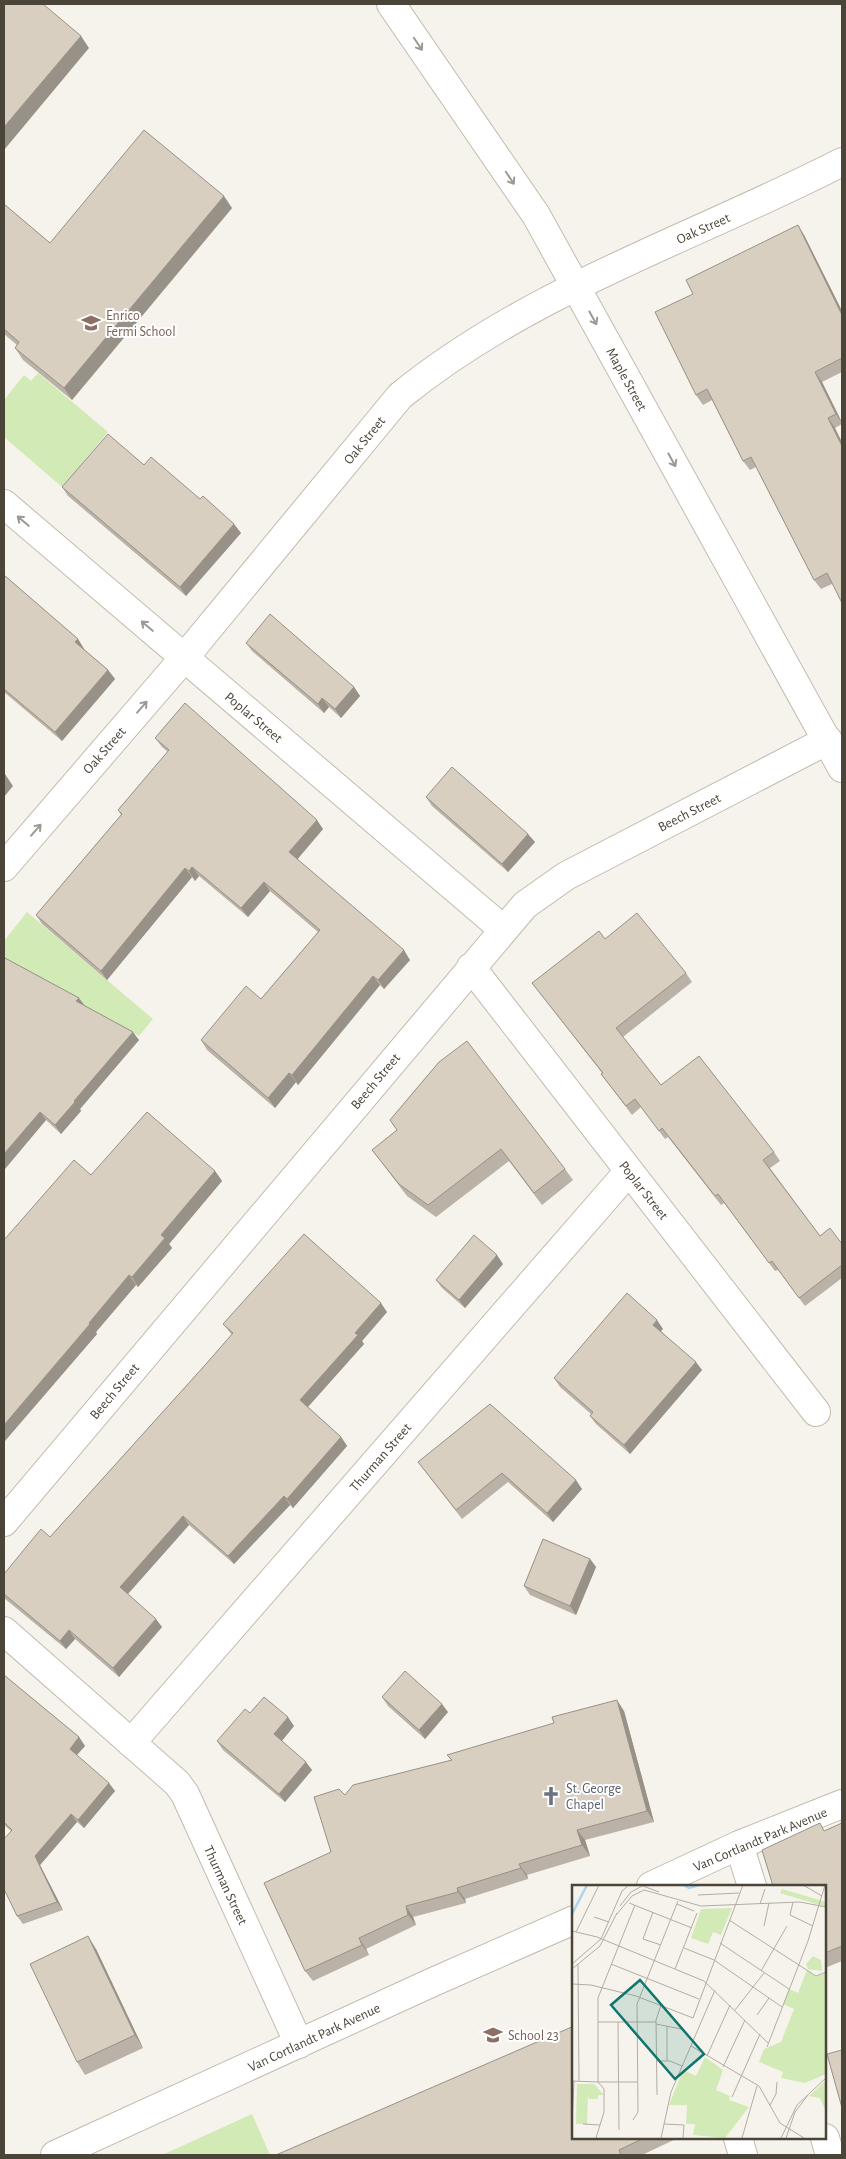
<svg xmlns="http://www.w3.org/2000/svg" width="846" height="2159" viewBox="0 0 846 2159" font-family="'Alegreya Sans',sans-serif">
<rect width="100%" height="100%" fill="#f6f3ec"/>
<path fill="#d2eab5" d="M38,373L108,432L62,487L4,437V400L24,375L31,381Z
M27,912L153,1019L139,1036L4,963V941Z
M252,2114L270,2155H162Z"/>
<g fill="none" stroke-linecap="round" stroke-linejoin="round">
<g stroke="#c2bbae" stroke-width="30">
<path id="minor" d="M391,4L536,215L842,768
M4,504L504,930
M4,867L184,658L400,396C530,290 694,238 842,162
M471,967L816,1412
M4,1522L525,905L566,876L828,740
M4,1631L177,1783L185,1794L299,2044
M131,1743L629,1171
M739,1845L752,1886
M651,1886L739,1845L842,1804
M738,2138L743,2155
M825,2138L830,2155
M55,2155L433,1982L574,1920"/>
</g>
<use href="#minor" stroke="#fff" stroke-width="28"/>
</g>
<path fill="#bab2a6" d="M4,204L50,243L232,208L72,400L23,360L15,348L17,345L4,334Z
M804,235L842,311V372L822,382L842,422V424L835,428L832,584L821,589L814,580L756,467L750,470L743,461L712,400L703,405L696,395L693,294Z
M144,465L200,499L241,533L186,596L68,496L62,487Z
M4,575L78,639L84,649L108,670L115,679L62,741L4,692Z
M246,643L354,687L360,696L341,718L329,707L324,713L252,651Z
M155,738L323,829L297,859L410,960L384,989L380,985L298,1085L296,1082L275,1108L207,1050L201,1040L261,999L318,932L270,891L248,917L199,876L195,881L192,877L107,980L42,924L36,915L121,815L118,810L168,752L162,747Z
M426,797L535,842L508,872L432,806Z
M605,939L686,973L692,982L623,1037L661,1085L774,1152L780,1161L770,1168L820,1236L842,1244V1278L805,1306L778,1270L775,1271L724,1203L721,1205L668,1137L665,1139L641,1107L632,1115L607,1082L601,1074L602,1073L532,983Z
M4,960L85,1006L139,1040L80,1109L81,1111L61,1134L46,1120L4,1170Z
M439,1062L565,1169L573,1180L542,1205L509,1161L436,1217L407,1196L372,1150L397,1130L390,1120Z
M215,1171L222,1181L169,1244L172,1248L138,1287L136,1285L96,1332L97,1334L4,1442L91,1175Z
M503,1264L465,1308L442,1288L436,1280Z
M387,1312L362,1341L364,1344L308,1407L341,1437L347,1446L293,1508L290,1505L234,1564L189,1525L128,1594L162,1627L119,1677L75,1639L66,1649L4,1598V1574L50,1537L206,1364L232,1335L223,1324Z
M663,1329L661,1331L702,1370L630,1454L596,1424L590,1416L591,1414L560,1387L554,1378Z
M490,1404L582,1489L553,1522L508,1482L462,1519L418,1462Z
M590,1559L596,1567L576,1615L530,1595L524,1586Z
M4,1675L79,1737L85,1746L77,1755L115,1791L84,1828L77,1822L40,1865L63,1910L23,1924L17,1916L11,1831L4,1825Z
M382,1697L448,1712L425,1739L388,1706Z
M624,1711L654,1822L585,1840L590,1856L527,1875L528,1879L465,1899L466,1903L413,1917L416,1925L366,1949L369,1955L313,1981L305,1971L331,1852L345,1795L451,1760L447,1755Z
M250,1713L294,1726L282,1741L312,1770L285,1802L223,1750L217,1741Z
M842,1823V1961L825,1968V1886Z
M96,1949L143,2048L85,2075L77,2062Z
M574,2138H678L642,2155H276Z"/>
<path fill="#979187" d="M81,36L89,48L4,150V127Z
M224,196L232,208L72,400L64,388Z
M798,225L804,235L842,311V315Z
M815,372L822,382L842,423L836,414Z
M828,418L835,428L842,442V446Z
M234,524L241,533L186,596L180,587Z
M78,639L84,649L82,651L75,642Z
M108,670L115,679L62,741L55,732Z
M354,687L360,696L341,718L335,709Z
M322,698L329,707L324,713L318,704Z
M5,774L13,786L4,797V775Z
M317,820L323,829L296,861L289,852Z
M528,834L535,842L508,872L502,864Z
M192,867L199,876L195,881L189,871Z
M185,868L192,877L107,980L101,971Z
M264,882L270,891L248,917L241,908Z
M404,950L410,960L384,989L378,980Z
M373,976L380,985L298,1085L292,1075Z
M79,998L85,1006L76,1001Z
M133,1032L139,1040L80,1109L81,1111L61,1134L55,1125L74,1101Z
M289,1073L296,1082L275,1108L268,1098Z
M40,1112L46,1120L4,1170V1154Z
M215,1171L222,1181L169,1244L172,1248L138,1287L132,1277L161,1235Z
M497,1255L503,1264L465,1308L459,1300Z
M129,1275L136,1285L96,1332L97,1334L4,1442V1425Z
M381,1303L387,1312L362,1341L364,1344L306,1409L300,1400L355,1333Z
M657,1320L663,1329L659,1333L653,1325Z
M696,1362L702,1370L630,1454L624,1445Z
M341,1437L347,1446L293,1508L287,1499Z
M576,1480L582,1489L553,1522L547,1513Z
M284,1496L290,1505L234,1564L228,1556Z
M183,1516L189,1525L126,1596L120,1587Z
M590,1559L596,1567L576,1615L570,1606Z
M156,1619L162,1627L119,1677L113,1668Z
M69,1630L75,1639L66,1649L60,1641Z
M617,1700L624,1711L654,1822L647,1811Z
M442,1704L448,1712L425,1739L419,1730Z
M288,1717L294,1726L280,1743L274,1734Z
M79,1737L85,1746L75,1757L70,1749Z
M306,1762L312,1770L285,1802L279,1794Z
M109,1783L115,1791L84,1828L78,1820Z
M71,1814L77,1822L40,1865L63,1910L57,1902L35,1856Z
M577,1830L585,1840L590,1856L582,1845Z
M519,1864L527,1875L528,1879L521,1868Z
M457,1888L465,1899L466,1903L458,1892Z
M406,1906L413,1917L416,1925L408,1915Z
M88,1936L96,1949L143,2048L135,2035Z
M359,1938L366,1949L369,1955L362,1945Z"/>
<path fill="#d8cfc1" stroke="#979187" d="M4,4H43L81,36L4,127Z
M144,130L224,196L64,388L15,348L19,342L4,329V204L50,243Z
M798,225L842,315V358L815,372L836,414L828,418L842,446V603L827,573L814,580L751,457L743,461L707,389L696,395L655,312L693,294L686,280Z
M108,434L144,465L151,457L200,499L203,496L234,524L180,587L62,487Z
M4,575L78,639L75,642L108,670L55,732L4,689Z
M270,614L354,687L335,709L322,698L318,704L246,643Z
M185,703L317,820L289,852L404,950L378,980L373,976L292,1075L289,1073L268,1098L201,1040L246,986L261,999L320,930L264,882L241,908L192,867L189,871L185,868L101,971L36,915L122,814L118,810L169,750L155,738Z
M452,767L528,834L502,864L426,797Z
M637,913L686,973L616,1028L661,1085L699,1056L774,1152L763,1160L820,1236L830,1228L842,1244V1265L799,1298L772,1261L769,1263L718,1194L715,1196L662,1128L659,1131L635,1099L626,1106L601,1074L603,1073L532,983L599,931L605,939Z
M5,958L79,998L76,1001L133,1032L74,1101L75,1102L55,1125L40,1112L4,1154V960Z
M467,1041L565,1169L534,1193L501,1149L428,1205L399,1184L372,1150L397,1130L390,1120L439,1062Z
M147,1112L215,1171L161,1235L165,1238L132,1277L129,1275L89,1323L90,1324L4,1425V1240L74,1160L91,1175Z
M304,1234L381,1303L355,1333L358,1335L300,1400L341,1437L287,1499L284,1496L228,1556L183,1516L120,1587L156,1619L113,1668L69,1630L60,1641L4,1594V1574L41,1529L50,1537L206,1364L233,1333L223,1324Z
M474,1235L497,1255L459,1300L436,1280Z
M627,1293L657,1320L653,1325L696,1362L624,1445L590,1416L593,1412L554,1378Z
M490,1404L576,1480L547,1513L502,1473L456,1510L418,1462Z
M543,1539L590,1559L570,1606L524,1586Z
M405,1671L442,1704L419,1730L382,1697Z
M4,1675L79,1737L70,1749L109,1783L78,1820L71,1814L35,1856L57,1902L17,1916L4,1889V1839L12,1830L4,1822Z
M264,1697L288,1717L274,1734L306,1762L279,1794L217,1741L245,1709L250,1713Z
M617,1700L647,1811L577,1830L582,1845L519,1864L521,1868L457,1888L458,1892L406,1906L408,1915L359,1938L362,1945L305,1971L264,1883L331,1852L314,1797L339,1789L345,1795L353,1785L452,1760L447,1755L554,1723L552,1717Z
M820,1823L824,1831L842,1823V1946L825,1953V1886H773L762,1850Z
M88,1936L135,2035L77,2062L30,1964Z
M574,2026V2138H644L619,2150L621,2155H276Z
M842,2050V2108L827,2054Z"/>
<defs><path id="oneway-shaft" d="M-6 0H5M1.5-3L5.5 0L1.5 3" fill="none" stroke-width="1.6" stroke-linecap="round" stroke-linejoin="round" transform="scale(1.25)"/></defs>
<g stroke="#9c9892">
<use href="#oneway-shaft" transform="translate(418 44) rotate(56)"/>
<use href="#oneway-shaft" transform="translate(510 178) rotate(56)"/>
<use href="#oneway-shaft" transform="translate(593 318) rotate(61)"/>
<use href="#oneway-shaft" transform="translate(672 460) rotate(61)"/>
<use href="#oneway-shaft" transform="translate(23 521) rotate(-140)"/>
<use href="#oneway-shaft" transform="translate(147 626) rotate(-140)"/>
<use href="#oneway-shaft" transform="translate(142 707) rotate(-49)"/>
<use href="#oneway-shaft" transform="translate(36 830) rotate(-49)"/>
</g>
<defs>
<g id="school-bare" transform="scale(1.5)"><path d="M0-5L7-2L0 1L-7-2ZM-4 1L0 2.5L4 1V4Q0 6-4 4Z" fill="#8d6e63" stroke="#fff" stroke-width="2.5" paint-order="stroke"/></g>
<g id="church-bare" transform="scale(1.5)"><path d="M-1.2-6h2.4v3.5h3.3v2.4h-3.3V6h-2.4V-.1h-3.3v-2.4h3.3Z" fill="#6b7280" stroke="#fff" stroke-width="2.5" paint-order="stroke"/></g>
</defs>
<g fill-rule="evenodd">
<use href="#school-bare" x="91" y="323"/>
<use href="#church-bare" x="551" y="1796"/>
<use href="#school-bare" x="493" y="2035"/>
</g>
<g text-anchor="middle" stroke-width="4" stroke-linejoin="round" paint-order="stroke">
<g font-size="14" fill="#4b4439" stroke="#fff">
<text transform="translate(703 228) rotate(-24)" y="5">Oak Street</text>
<text transform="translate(627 379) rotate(61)" y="5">Maple Street</text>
<text transform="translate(364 440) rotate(-51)" y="5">Oak Street</text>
<text transform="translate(254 717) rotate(40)" y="5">Poplar Street</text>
<text transform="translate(104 750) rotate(-49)" y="5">Oak Street</text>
<text transform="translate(689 812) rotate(-27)" y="5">Beech Street</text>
<text transform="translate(375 1081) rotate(-50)" y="5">Beech Street</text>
<text transform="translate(644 1190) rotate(52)" y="5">Poplar Street</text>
<text transform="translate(114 1391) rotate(-50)" y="5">Beech Street</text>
<text transform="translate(380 1457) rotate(-49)" y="5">Thurman Street</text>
<text transform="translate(760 1839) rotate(-23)" y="5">Van Cortlandt Park Avenue</text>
<text transform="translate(226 1885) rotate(65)" y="5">Thurman Street</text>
<text transform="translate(314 2037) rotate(-25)" y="5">Van Cortlandt Park Avenue</text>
</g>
<g font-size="14" fill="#785e54" stroke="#fff" text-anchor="start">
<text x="106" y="320">Enrico<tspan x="106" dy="16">Fermi School</tspan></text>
<text x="508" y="2040">School 23</text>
</g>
<g font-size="14" fill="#5b616d" stroke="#fff" text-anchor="start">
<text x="566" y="1793">St. George<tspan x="566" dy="16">Chapel</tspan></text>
</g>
</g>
<g transform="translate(572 1885)">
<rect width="254" height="254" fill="#f6f3ec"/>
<path d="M210,4L254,17V22L208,8ZM160,23L149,50L141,47L136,59L119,53L129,24ZM241,71L249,75L250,86L236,84L234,79ZM235,85L244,91L254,88V189L233,198L209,193L211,187L187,177L192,164L209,157L222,124L211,119L217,104L226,108ZM133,172L151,185L144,205L158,211L157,215L177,222L153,253L121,250L123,239H114L115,220H97L111,185L124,191ZM254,195V227L248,213L237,211ZM5,199H22L32,210H26V214H17L16,210L15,239H4Z" fill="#d2eab5"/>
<path fill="none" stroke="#a9d4f2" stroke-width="2.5" d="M112,0L117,3L127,0M0,29L15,0"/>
<path fill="none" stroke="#b2ada4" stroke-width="1" d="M231,0L250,11M71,1L87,7M126,10L167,8M221,17L218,30L241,41M57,18L120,43M105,19L122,26M188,19L193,4M63,20L26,113V197H65M48,21L59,7L72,0M81,27L71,54L89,60M44,30L60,11L72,5L129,21L228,17L254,22M22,32L37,37M157,35L244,91L254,87M192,41L197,18M0,46L25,52L132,96L196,158M4,47L27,0M148,58L217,104M112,63L142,75L210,122M0,79L29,54L50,6L57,0M6,79L7,196M39,79L127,114M0,84L28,61L45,28M103,84L125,28M189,86L215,41M0,99L19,100L64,111L121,133L171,0M163,125L192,88M185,130L197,113M26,137H84M46,137L47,245M84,139L109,144M119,161L187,201L208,238L232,253M195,162L236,56L253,0M135,171L158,120M85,176H98L110,181M95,176V141M151,182L173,135M0,196L26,197L32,204V227L24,253M85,210L84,135L89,120M160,212L188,149M198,220L204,209L205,197M61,235L66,227L65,119L106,16M0,239L2,196M11,239L28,240M92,239L112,240L111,253M89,253L99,207L143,105M170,253L185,201M209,253L225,220L254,193M214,253L223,227L236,210"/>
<path fill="#0f766e" fill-opacity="0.15" stroke="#0f766e" stroke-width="2.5" d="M68,95L132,169L103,194L39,120Z"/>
<rect width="254" height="254" fill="none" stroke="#4b4439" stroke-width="2.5"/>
</g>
<rect width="846" height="2159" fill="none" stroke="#4b4439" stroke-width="10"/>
</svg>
